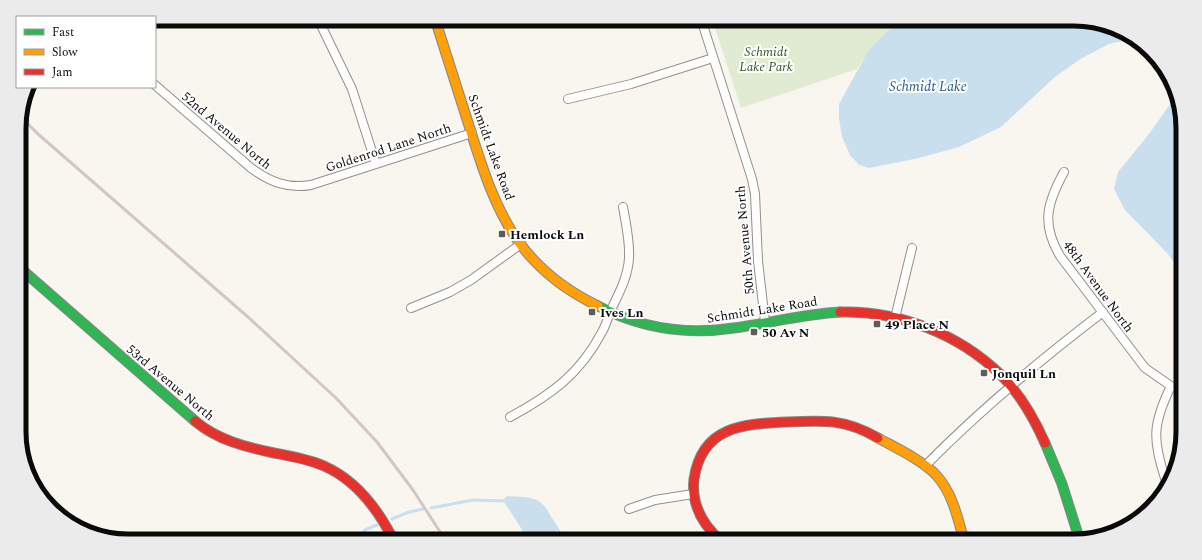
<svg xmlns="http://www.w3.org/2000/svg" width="1202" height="560" viewBox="0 0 1202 560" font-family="Spectral,serif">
<rect width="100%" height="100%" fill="#f8f6ee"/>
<path fill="#e0ebd1" d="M712,19H903C884,34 869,48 857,69L741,108Z"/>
<path fill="#c9dfed" d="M903,19H1074L1116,27L1131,39L1109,44L1082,58L1056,76L1001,127L959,147L919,158L869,168L859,165L850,155L842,137L839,118V104L867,53L882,36Z
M1175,97L1182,114L1183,274L1167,253L1125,210L1114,189L1118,172L1149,134Z
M507,496C516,497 532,496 540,502C551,510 555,529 560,541H533L526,536L503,500Z"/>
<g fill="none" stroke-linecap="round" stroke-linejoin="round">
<path stroke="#c9dfed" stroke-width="3" d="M431,508L473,500L506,501
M549,516L565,541
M392,519L409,512L423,509
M358,541L365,530L377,525"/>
<g stroke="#91908d" stroke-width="10">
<path id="street" d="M318,19L352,89L376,164
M701,19L752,179L755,194L758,261L765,322
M155,85L251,168C270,182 288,189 311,185L472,133
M568,99L631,84L713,58
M1064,172C1047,203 1041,224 1060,256L1145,368L1171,386L1183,390
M411,308L450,292L471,280L521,244
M895,318L912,248
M510,417C551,395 580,374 602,332C606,325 608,317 611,310C619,293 628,277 629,258C630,241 626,224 623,207
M925,466C980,410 1040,360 1103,312
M1165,478C1152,439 1153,423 1171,386
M629,509L655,500L693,494"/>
</g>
<g stroke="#888783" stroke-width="11">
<path id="fast" d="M20,268L195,421
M598,306C640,328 687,335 734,328C770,323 804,314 840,312
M1045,443L1062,484L1080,541"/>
</g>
<g stroke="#888783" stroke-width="11">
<path id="slow" d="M435,19C447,57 459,94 471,132C483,170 495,208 518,241C538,269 567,291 598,306
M878,438C896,448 924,461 937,476C953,494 958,519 964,541"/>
</g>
<g stroke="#888783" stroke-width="11">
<path id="jam" d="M840,312C898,310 959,334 1001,375C1020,394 1034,418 1045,443
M195,421C217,440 246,447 274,453C290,456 308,459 324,466C356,480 379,511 394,541
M721,541C703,525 691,505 694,479C702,426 743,424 787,422C823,420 846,419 878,438"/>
</g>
<use href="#street" stroke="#fefefc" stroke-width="8"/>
<use href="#fast" stroke="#30b455" stroke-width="9"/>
<use href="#slow" stroke="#ff9f0a" stroke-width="9"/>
<use href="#jam" stroke="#e5322d" stroke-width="9"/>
<path stroke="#d3c6c4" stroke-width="3" d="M20,116L38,134L248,317L336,398L377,442L413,490L446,541"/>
</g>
<g fill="#5d5d5a" stroke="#fff" stroke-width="1.5">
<rect x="498" y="230" width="8" height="8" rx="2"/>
<rect x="588" y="308" width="8" height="8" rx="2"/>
<rect x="873" y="320" width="8" height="8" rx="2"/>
<rect x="750" y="328" width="8" height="8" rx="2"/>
<rect x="980" y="369" width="8" height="8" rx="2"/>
</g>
<g text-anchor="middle" stroke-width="4" stroke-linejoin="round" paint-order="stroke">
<g font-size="13" font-style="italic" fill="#2c5824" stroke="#fff">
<text x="766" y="56">Schmidt<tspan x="766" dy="15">Lake Park</tspan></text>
</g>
<g font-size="13" fill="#0a0a0a" stroke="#fff">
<text transform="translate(227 130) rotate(40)" y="5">52nd Avenue North</text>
<text transform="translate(388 147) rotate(-18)" y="5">Goldenrod Lane North</text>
<text transform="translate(492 147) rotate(70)" y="5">Schmidt Lake Road</text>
<text transform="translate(744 240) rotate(-95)" y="5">50th Avenue North</text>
<text transform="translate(1099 286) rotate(54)" y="5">48th Avenue North</text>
<text transform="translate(762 309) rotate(-9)" y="5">Schmidt Lake Road</text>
<text transform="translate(171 382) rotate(40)" y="5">53rd Avenue North</text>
</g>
<g font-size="13" font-weight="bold" fill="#0a0a0a" stroke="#fff" text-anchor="start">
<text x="510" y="239">Hemlock Ln</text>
<text x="600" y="317">Ives Ln</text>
<text x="885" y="329">49 Place N</text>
<text x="762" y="337">50 Av N</text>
<text x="992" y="378">Jonquil Ln</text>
</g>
<g font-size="14" font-style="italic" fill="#25588b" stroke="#fff">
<text x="928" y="91">Schmidt Lake</text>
</g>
</g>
<path d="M0 0H1202V560H0ZM128 26H1074A102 102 0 0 1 1176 128V432A102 102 0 0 1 1074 534H128A102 102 0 0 1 26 432V128A102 102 0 0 1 128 26Z" fill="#ebebeb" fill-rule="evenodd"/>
<path fill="none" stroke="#0a0a0a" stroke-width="5" d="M128 26H1074A102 102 0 0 1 1176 128V432A102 102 0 0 1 1074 534H128A102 102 0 0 1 26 432V128A102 102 0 0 1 128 26Z"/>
<rect x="16" y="16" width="140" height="72" fill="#ffffff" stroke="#9d9d9d"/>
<rect x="24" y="29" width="20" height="6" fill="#30b455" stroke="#9d9d9d"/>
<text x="52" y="36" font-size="12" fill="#0a0a0a">Fast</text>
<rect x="24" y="49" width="20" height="6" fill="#ff9f0a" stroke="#9d9d9d"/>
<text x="52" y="56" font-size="12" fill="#0a0a0a">Slow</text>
<rect x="24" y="69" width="20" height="6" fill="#e5322d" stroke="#9d9d9d"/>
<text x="52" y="76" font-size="12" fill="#0a0a0a">Jam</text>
</svg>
